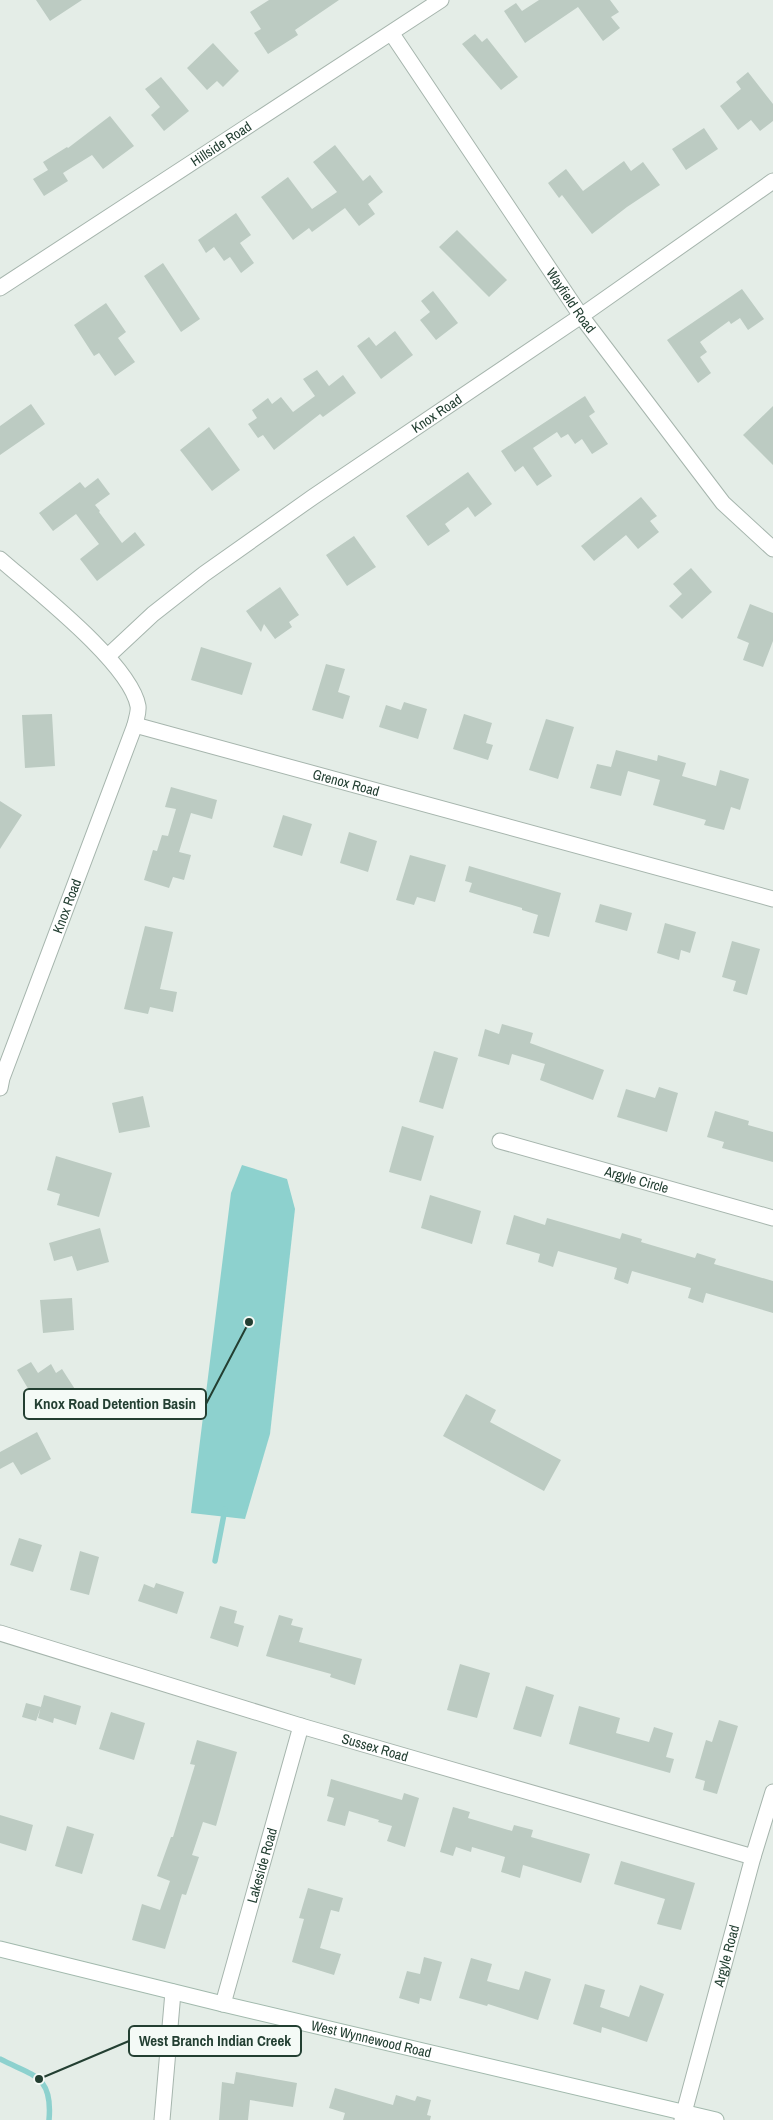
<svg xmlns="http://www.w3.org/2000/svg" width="773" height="2120" viewBox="0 0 773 2120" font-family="'Archivo Narrow',sans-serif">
<rect width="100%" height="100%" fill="#e4ede7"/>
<path fill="#8dd1ce" d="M242,1165L287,1179L295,1209L270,1434L245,1519L191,1513L231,1193Z"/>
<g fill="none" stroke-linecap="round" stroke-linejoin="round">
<path stroke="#8dd1ce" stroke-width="5.5" d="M215,1561L225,1509
M0,2059C33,2076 53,2075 49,2120"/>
</g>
<path fill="#bccbc2" d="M36,0H82L50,21Z
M269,0H339L295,30L298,35L268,54L254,33L261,29L250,12Z
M539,0H610L619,12L611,17L620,28L603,41L578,7L525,43L504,11L516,3L522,11Z
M475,34L482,42L487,38L518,77L501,90L462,44Z
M213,43L239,71L223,87L217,81L207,90L187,68Z
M748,72L773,104V121L760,131L751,120L738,130L720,106L741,89L736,82Z
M161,77L189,111L164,131L151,115L160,107L145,89Z
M110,116L134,146L103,169L92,155L63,173L68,181L44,196L33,179L48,170L43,162L67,147L68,148Z
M704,128L718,149L686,170L672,149Z
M335,145L363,181L370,175L383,192L368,204L375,214L359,226L345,208L312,232L309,228L293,240L261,197L288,177L312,209L337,192L313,162Z
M624,161L631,171L643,162L660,185L627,207L592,234L562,195L559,198L548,183L566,169L583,191Z
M236,213L251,235L240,243L254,263L241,273L230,257L224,261L214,247L206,253L198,240Z
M457,230L507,280L489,297L439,247Z
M163,263L200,319L181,332L144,276Z
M742,289L764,319L748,330L740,318L731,324L729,321L700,342L707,352L700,357L711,373L698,383L667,340Z
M433,291L458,323L436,340L420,320L430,312L421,301Z
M106,303L126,332L118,338L135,362L115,376L99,353L94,356L74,325Z
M395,331L413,355L381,379L357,346L369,337L376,346Z
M317,370L329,386L343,375L356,393L323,417L320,414L274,450L263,435L258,438L248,424L257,418L252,410L268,398L272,404L281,397L293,412L315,396L303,379Z
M585,396L595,412L589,416L608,444L592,454L582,439L575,444L568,434L561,438L557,432L533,448L552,476L537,486L523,466L515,472L501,451Z
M31,404L45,424L0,455V426Z
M773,406V465L743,435Z
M209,427L240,470L212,491L180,450Z
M468,472L492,504L475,517L468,507L445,524L450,531L428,546L406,516Z
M98,478L110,494L95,505L100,511L99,512L122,543L135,532L145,545L97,581L80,559L99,544L76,514L53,531L39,513L80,482L85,488Z
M641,497L657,516L650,521L659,532L638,549L626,535L594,561L581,546Z
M354,536L376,567L347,586L326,555Z
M691,568L712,592L682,619L669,606L682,594L673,584Z
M280,587L299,615L289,622L292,627L275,639L264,624L261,632L246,611Z
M750,604L773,613V641L763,667L743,660L749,643L737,638Z
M201,647L252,663L242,695L191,680Z
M326,664L345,669L338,692L350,696L343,719L312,710Z
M404,702L427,709L418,739L379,727L386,705L401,710Z
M52,714L55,766L25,768L22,715Z
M464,714L492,723L486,743L493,745L488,760L453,749Z
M546,719L574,727L558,779L529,770Z
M616,750L657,761L658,755L686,763L682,776L716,786L720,770L749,779L740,810L731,807L724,830L704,825L706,820L653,805L660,780L628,771L621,796L590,788L597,764L611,767Z
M171,787L217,800L212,819L191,813L179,852L191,855L184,880L173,877L169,888L144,880L153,850L157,851L162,835L168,836L176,809L165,807Z
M0,801L22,815L0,849Z
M283,815L312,824L302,856L273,847Z
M349,832L377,841L368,872L340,863Z
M410,855L446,865L435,902L417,897L414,905L396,900Z
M469,866L561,893L549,937L533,933L538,915L522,910V908L469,892L472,883L465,881Z
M600,904L632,913L627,931L595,922Z
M665,923L696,932L690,953L681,950L679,960L657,953Z
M145,926L173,932L160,989L177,992L173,1012L150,1007L148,1014L124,1009Z
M732,941L760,949L747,995L733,991L736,981L722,977Z
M502,1024L533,1033L530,1043L604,1070L593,1100L540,1080L545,1064L512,1054L509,1065L478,1056L485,1029L499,1034Z
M434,1051L458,1058L443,1109L419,1102Z
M659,1087L678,1093L667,1132L617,1117L626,1089L655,1098Z
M143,1096L150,1127L119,1133L112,1103Z
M715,1111L749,1121L748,1125L773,1132V1162L722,1148L724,1142L707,1137Z
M402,1126L434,1136L421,1181L389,1172Z
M56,1156L112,1173L99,1217L57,1205L60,1194L47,1190Z
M430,1195L481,1211L472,1244L421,1228Z
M514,1215L545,1225L547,1218L620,1239L622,1233L642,1239L641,1242L695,1258L697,1253L716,1259L714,1264L773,1281V1313L706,1293L703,1303L688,1298L691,1288L632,1271L628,1284L614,1279L617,1268L558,1251L553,1267L538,1262L540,1254L506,1244Z
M100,1228L109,1262L77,1271L72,1256L54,1261L49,1243Z
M72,1298L74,1330L43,1333L40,1300Z
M31,1362L38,1373L51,1364L56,1373L62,1369L80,1397L61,1409L58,1403L42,1412L17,1370Z
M466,1394L496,1410L490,1422L561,1460L544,1491L443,1436Z
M37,1432L51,1459L21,1475L13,1462L0,1469V1452Z
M19,1538L42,1545L33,1572L10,1565Z
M80,1551L99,1557L89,1595L70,1590Z
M156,1583L184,1592L177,1614L138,1601L144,1584L154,1588Z
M220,1606L237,1611L234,1623L244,1626L238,1647L210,1638Z
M279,1615L293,1619L291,1625L303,1628L299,1642L362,1659L355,1685L330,1677L331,1674L266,1656Z
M460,1664L490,1673L477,1718L447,1710Z
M526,1686L554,1695L541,1737L513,1729Z
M44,1695L81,1706L76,1725L54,1718L53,1723L38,1718Z
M26,1703L41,1707L36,1721L22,1717Z
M579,1706L620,1718L616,1733L649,1742L654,1727L673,1733L666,1757L674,1759L670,1773L569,1744Z
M111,1712L145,1723L134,1760L99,1749Z
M719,1720L738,1726L717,1794L703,1790L705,1781L695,1778L706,1740L712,1742Z
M197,1740L237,1752L216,1826L203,1822L192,1855L199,1857L186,1895L182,1894L165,1949L132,1940L142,1904L160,1910L170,1881L157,1876L171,1837H173L195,1765L190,1764Z
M331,1779L402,1800L404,1793L419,1798L405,1847L387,1841L392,1826L378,1822L379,1820L349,1811L345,1826L327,1821L334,1798L327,1796Z
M453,1807L470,1812L468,1818L512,1831L514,1825L533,1830L531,1837L590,1854L581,1883L523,1865L520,1878L501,1872L505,1857L472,1847L471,1852L456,1847L453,1856L440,1852Z
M0,1815L33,1825L26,1851L0,1843Z
M67,1826L94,1834L82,1874L55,1866Z
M621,1861L695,1883L681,1930L657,1924L665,1899L614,1884Z
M308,1888L343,1898L339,1912L331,1910L320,1948L341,1954L334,1975L292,1962L304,1919L299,1918Z
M424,1957L442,1962L431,2001L420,1998L419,2004L399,1998L407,1971L420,1974Z
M471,1958L492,1964L487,1981L519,1990L525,1971L551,1979L538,2020L488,2004L487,2006L459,1998Z
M585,1984L605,1990L600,2007L629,2017L640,1985L664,1994L647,2042L602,2027L601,2033L573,2024Z
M236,2072L297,2083L293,2107L250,2100L248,2120H219L222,2082L234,2084Z
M335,2088L393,2105L396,2095L415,2101L417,2096L431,2100L427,2115L431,2116L430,2120H343L345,2113L329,2108Z"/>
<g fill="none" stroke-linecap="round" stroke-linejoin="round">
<g stroke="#a6b5ad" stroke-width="17">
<g id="minor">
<path id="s1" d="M392,34L581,316L723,503L773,549"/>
<path id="s2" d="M0,288L441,0"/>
<path id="s3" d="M0,559C34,589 130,663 138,706C139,712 136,719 135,725L773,899"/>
<path id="s4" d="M108,656L153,614L204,574L313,497L581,316L773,181"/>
<path id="s5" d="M0,1088L2,1078L135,725"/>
<path id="s6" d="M500,1141L773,1218"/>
<path id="s7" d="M0,1633L301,1726L753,1857"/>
<path id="s8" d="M223,2004L301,1726"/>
<path d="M162,2120L173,1992"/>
</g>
</g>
<g stroke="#a6b5ad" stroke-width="17">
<g id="tertiary">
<path id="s9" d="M682,2120L753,1857L773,1792"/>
</g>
</g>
<g stroke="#a2b9ad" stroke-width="17">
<g id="secondary">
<path id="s10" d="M0,1949L223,2004L716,2120"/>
</g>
</g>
<use href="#minor" stroke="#fff" stroke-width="15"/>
<use href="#tertiary" stroke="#fff" stroke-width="15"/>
<use href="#secondary" stroke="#fff" stroke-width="15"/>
</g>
<g text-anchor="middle" stroke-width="4" stroke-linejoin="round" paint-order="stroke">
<g font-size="14" fill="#233f32" stroke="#f4faf6">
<text dy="5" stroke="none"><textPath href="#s2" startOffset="264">Hillside Road</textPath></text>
<text dy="5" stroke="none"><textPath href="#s1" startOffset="321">Wayfield Road</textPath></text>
<text dy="5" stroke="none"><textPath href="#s4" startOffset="409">Knox Road</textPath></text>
<text dy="5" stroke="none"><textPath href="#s3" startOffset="442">Grenox Road</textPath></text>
<text dy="5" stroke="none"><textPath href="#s5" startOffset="194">Knox Road</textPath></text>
<text dy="5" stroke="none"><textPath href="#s6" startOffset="142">Argyle Circle</textPath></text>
<text dy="5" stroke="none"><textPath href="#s7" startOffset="392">Sussex Road</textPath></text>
<text dy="5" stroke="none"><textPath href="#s8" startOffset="144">Lakeside Road</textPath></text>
<text dy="5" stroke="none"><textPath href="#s9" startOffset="170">Argyle Road</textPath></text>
<text dy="5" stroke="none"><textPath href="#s10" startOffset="382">West Wynnewood Road</textPath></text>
</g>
</g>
<path fill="none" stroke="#233f32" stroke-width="2" d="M249 1322L206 1404M39 2079L129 2041"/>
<g fill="#233f32" stroke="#f4faf6" stroke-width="2">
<circle cx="249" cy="1322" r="5"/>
<circle cx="39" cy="2079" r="5"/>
</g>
<g fill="#f4faf6" stroke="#233f32" stroke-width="2">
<rect x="24" y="1389" width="182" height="30" rx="5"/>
<rect x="129" y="2026" width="172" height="30" rx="5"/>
</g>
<g font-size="15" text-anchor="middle" font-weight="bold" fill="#233f32">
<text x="115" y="1409">Knox Road Detention Basin</text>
<text x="215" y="2046">West Branch Indian Creek</text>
</g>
</svg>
